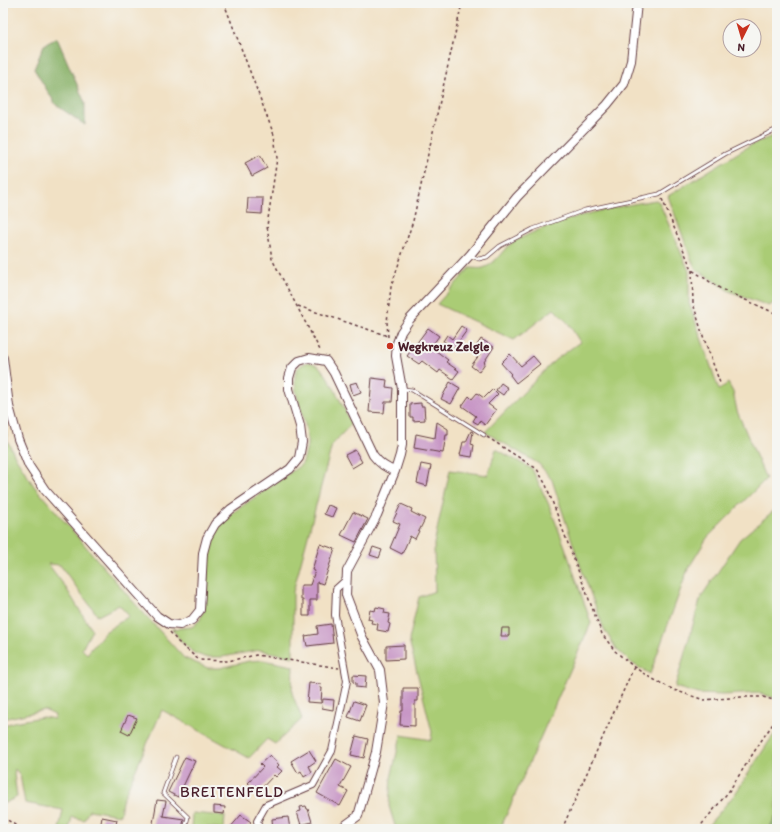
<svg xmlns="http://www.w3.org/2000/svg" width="780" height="832" viewBox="0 0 780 832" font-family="Itim,sans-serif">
<rect width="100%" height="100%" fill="#f6f6f2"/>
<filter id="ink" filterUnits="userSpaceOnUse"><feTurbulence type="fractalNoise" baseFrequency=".025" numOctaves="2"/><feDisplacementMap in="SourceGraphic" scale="8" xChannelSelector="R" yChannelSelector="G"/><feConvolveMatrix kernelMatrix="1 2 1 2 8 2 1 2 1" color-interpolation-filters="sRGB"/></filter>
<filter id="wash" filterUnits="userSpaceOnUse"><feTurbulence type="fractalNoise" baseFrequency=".012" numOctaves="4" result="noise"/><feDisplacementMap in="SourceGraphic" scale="16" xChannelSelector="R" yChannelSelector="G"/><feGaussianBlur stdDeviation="0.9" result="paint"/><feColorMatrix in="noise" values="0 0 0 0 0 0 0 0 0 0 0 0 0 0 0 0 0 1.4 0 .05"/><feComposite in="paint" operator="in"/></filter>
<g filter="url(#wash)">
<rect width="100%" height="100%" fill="#f1e1c5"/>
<path fill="#aacc74" stroke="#7a7650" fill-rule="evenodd" d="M777,134V301L769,306L729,291L696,269L692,261L668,196L749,146Z
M656,200L659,202L689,271V303L719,390L728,383L733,392L737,411L766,479L707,538L688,569L650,674L633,664L617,650L604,629L581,568L552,480L539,464L485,432L555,360L580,342L568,323L554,309L514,340L437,304L470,268C474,268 479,269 483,268C497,264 503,247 515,241C559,218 608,208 656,200Z
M309,362C311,363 313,363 315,364C327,368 345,411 351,424L332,445L293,592V657L260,650L222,657H205L194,653L182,642L172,629L192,627L200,620L205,606L208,554L212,539L217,529L228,516L294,470C296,468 300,466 302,464C303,462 304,458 305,455C314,429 293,402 295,376C296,368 301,364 309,362Z
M3,416L8,442L16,458L34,486L130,598L184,658L208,668H220L249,661L263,660L293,666L292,693L302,719L275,744L267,739L249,758L162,710L122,801L120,815L89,810L84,820L72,817L69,829H59L63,810L25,803L20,775L15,769L14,774L17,797L3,804V726L13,722L43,717L54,719L55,715L44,710L3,719ZM48,564L60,565L98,616L119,605L129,616L105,632L87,654L82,649L92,630L64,585Z
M496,449L532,469L549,505L565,547L591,623L501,827L503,829H396L389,806L391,778L401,735L431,740L432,732L409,640L419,597L435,591L434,544L450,470L488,475Z
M777,508V699L760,693L722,695L698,694L675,687L701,597L740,539Z
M777,731V813L769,829H705L735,794L770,740Z
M192,813L225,816L224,829L207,827V829H191Z"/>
<path fill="#87b066" stroke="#686848" d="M57,38L85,103V125L56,105L34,69L44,45Z
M777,813V829H769Z"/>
<g id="blocks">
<path fill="#c897c6" d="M260,155L267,168L252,176L245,163Z
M248,198H263L262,214L247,213Z
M461,326L467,330L454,348L443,341L447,335L452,339Z
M428,328L439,336L431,347L448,360L446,362L459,371L453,379L440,370L438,373L422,361L419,364L407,356Z
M481,339L494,347L484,362L485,363L479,372L471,366L480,354L474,350Z
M510,354L521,366L533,356L540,364L516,383L510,375L511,374L501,363Z
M372,378L387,380L386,387L393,388L392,402H385L384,413L369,412Z
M357,382L361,392L353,395L350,384Z
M450,382L460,388L451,404L441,399Z
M501,383L508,388L503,395L496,390Z
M493,389L498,394L488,404L496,410L485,425L480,421L478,424L473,421L476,416L462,406L469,396L472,399L477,393L484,398Z
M421,403V406H424L425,420L413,421V417H410V404Z
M437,422L448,429V435H446L443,453L414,448L416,434L435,438Z
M471,431L473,432L471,444L474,445L472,457L460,455L463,442H466Z
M355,450L362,462L352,468L345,455Z
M421,464L431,466L427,486L417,483Z
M401,504L412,509L411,512L425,519L415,539L410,536L402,554L390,548L400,524L393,521Z
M328,505L336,508L332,517L324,514Z
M353,512L368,519L356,542L341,535Z
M320,544L335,549L323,584L317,582V600H310V616H303V600H301V585H310L315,571L312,570Z
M373,547L382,550L379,558L370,555Z
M376,607L385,609L384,613L390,614L388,623L390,624L388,632L377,630L378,624L371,623L372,620L368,619L370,610L375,611Z
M331,624L333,643L307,646L305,636L318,634L317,626Z
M502,628H509V636H501Z
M404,645V659L386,660V646Z
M353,675L366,676L365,688L356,687V683L353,682Z
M309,683L321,684L320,688H322L321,703L307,702Z
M403,688H418V701H415V726L400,725L401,711H403Z
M323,699L334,700L333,710L322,708Z
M354,701L366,705L360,721L348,717Z
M128,715L137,718L129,735L121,731Z
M356,736L368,739L364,758L351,755Z
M309,750L316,761L309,766L312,772L304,777L301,771L298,773L291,761Z
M270,755L279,765L277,767L282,771L276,777L274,775L258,792L248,783L263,767L260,764Z
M185,757L195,761L178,797L168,792Z
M336,759L351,767L340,787L348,791L340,806L317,793Z
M157,800L166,801L163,816L184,819L182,829H152Z
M214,806L225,807L224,814L214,813Z
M306,806L307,809H308L312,822L301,825L297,812L301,811L300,807Z
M241,815L251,822L245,829H229Z
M102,817L117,820L115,829H100Z
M288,817L290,829H273L272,819Z"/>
</g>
</g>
<g filter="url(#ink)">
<use href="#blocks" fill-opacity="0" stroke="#633c42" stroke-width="1"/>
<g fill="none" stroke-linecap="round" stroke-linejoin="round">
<g stroke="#633c42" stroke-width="4.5">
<path id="lane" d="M471,256L479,259L487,257L500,246L533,229L585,210L659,194L725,154L777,129
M404,389L412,390L484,435
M176,757L163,793L188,817L185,829"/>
</g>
<g stroke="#633c42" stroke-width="8">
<path id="street" d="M259,829L257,821L266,805L313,785L332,751L347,681L335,615L336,589L347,579"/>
</g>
<g stroke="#633c42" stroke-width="10">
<path id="secondary" d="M3,358L9,406L18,439L29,466L45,490L157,616L169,624L180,625L192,620L200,610L203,553L207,538L215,524L231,509L290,469L299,458L302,442L300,426L289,389V378L292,368L299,361L309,358L326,361L334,373L373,455C379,463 385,468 395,471
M340,829L358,816L376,752L384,703L380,670L362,637L346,595L347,571L377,515L395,471L400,455L402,445V389L396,356L397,343L401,332L410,319L470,255L517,197L607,105L624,84L631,61L637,3"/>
</g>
<path stroke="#633c42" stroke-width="1.5" stroke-dasharray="3 3" stroke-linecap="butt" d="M224,3L274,135L277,158L267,226L272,259L321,352
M662,199L692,270L721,289L777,314
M692,270L693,303L702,333L720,383
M298,306L385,335L388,338
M388,337L387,322L391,287L413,221L462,3
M487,437L537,469L546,485L602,634L615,651L634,667L649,677L674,690L704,700L741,697H763L777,701
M170,632L178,642L199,660L228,661L256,655L339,668
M3,817L21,829
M562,829L634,667
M698,829L729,791L763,738L777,718
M774,829L777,822"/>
<use href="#lane" stroke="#fff" stroke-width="3"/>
<use href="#street" stroke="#fff" stroke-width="6"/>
<use href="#secondary" stroke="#fff" stroke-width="8"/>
</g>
</g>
<circle fill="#c8321e" stroke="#f6f6f2" stroke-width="1.5" cx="390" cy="346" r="4"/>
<g text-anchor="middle" stroke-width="4" stroke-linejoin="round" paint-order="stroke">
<g font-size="13" font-weight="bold" fill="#4a1f2b" stroke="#f6f6f2" text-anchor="start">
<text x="398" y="351">Wegkreuz Zelgle</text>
</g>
<g font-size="15" letter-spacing="1" fill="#4a1f2b" stroke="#f6f6f2">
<text x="232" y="797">BREITENFELD</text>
</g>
</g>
<rect width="780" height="832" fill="none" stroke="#f6f6f2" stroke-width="16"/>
<g transform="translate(742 38) rotate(185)"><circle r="19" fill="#f6f6f2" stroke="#b1a0a2"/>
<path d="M0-3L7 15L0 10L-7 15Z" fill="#c8321e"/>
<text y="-6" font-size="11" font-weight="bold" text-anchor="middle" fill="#4a1f2b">N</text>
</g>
</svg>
